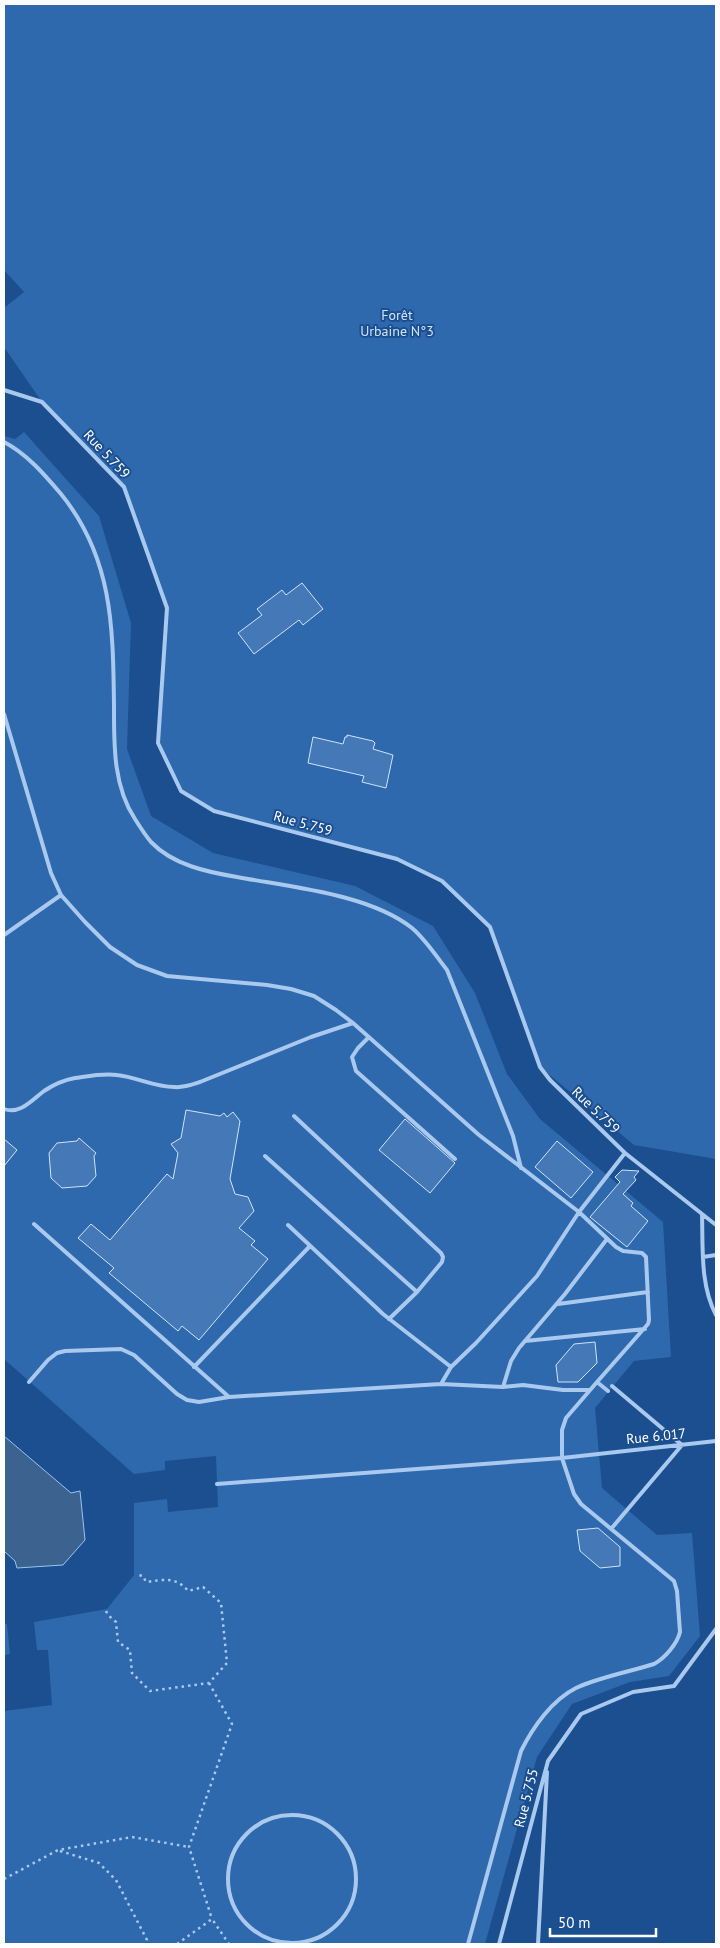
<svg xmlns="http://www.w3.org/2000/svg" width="720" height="1948" viewBox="0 0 720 1948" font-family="'PT Sans',sans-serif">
<rect width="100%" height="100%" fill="#1b4f8f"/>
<path fill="#2e69ad" d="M4,4H716V1159L634,1145L540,1067L490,927L442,881L396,859L214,811L181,791L158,743L167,608L124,487L42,402L4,347V308L24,292L4,270Z
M24,432L99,516L131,623L127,749L151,816L213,853L355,886L433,926L475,993L507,1074L540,1119L663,1222L671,1357L634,1361L595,1408L602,1488L657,1535L692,1533L700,1636L669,1676L630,1682L572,1704L537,1757L485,1944H4V1711L52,1705L48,1650H37L34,1622L107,1609L134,1575V1503L167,1499L168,1512L218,1507L216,1456L165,1461V1470L134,1474L4,1359V436L15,439Z
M4,1624H7L10,1654L4,1655Z"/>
<path fill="#3c6290" stroke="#9cc4f0" d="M4,1436L71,1493L80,1491L85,1540L63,1565L17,1568L15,1561L4,1551Z"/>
<path fill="#4478b7" stroke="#cfe3fa" d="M302,583L323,609L303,625L299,620L254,654L238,633L262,615L257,609L282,590L286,595Z
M347,735L373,741L375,743L373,749L393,755L386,788L362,782L364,776L308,763L313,737L343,744L345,737H347Z
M186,1110L220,1116L224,1113L227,1117L233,1112L240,1121L230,1179L235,1194L248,1197L254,1211L239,1228L255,1241L251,1245L268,1259L199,1340L182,1326L178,1331L109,1273L114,1268L78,1238L91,1224L110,1240L167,1174L173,1179L178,1153L171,1144L181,1138Z
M405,1119L455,1163L430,1193L379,1150Z
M79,1138L96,1153L94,1156L96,1176L87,1186L62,1188L51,1178L49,1153L57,1143L77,1141Z
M4,1139L17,1150L4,1166Z
M557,1141L593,1172L571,1198L535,1167Z
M622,1170L639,1171L634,1177L636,1180L623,1194L633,1203L631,1206L648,1221L627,1247L590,1217L620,1182L615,1177Z
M595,1342L597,1363L578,1382H558L556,1365L574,1344Z
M598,1528L620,1547V1566L600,1568L580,1551L577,1530Z"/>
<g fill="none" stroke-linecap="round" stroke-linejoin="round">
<path stroke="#a9c9ee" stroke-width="2.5" stroke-dasharray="2.5 4" stroke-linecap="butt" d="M106,1611L108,1615L116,1622L118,1642L130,1650L132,1673L150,1691L209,1683L227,1663L221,1603L203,1587L188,1591C176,1576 163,1580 146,1582L143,1576L138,1575
M209,1683L232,1724L189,1847L212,1919
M60,1851L99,1863L116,1880L147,1940L146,1944
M4,1879L58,1850L132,1837L189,1847
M177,1944L212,1919L229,1944"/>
<path stroke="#a9c9ee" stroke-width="4" d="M4,390L42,402L124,487L167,608L158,743L181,791L214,811L397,859L442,881L490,927L540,1067L550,1080L625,1153L716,1225
M4,442C27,454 44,474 61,494C113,558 113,628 114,706C114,744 113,786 135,819C140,827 145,835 151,842C173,865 207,872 237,877C290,887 369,894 412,928C426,940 436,956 447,970L513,1136L521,1168
M4,714L51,873L61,895L85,922L110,947L137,965L167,976L267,985L291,989L314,996L336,1010L353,1023L479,1135L579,1212L625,1153
M4,935L61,895
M369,1037L358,1048L352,1057L356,1071L455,1159
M4,1109C20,1115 32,1100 44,1091C53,1085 64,1080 75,1078C89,1076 103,1073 117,1075C136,1077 155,1087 174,1087C183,1088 191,1085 200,1082L311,1037L353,1023
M294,1116L441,1253L443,1257L442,1262L417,1292L389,1319
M265,1156L417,1292
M702,1214C703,1247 700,1285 716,1315
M34,1224L229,1397L441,1384L503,1387L523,1385L563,1390H590
M288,1225L383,1314L451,1367
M703,1257L716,1255
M558,1304L648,1292
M525,1341L645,1329
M194,1367L310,1246
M29,1382L48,1360L57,1353L65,1351L121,1349L134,1355L177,1394L187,1400L199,1402L229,1397
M441,1384L451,1367L476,1343L537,1276L579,1212L616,1247L623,1251L642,1253L646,1257L649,1320L648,1324L597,1382
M503,1387L511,1361L519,1348L565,1294L607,1239
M217,1484L562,1458L716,1441
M611,1529L682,1445L612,1386
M228 1879a64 64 0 1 1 128 0a64 64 0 1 1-128 0Z
M468,1944L521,1751C533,1727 552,1700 576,1688C596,1678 632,1671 654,1664C665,1658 677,1644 680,1632L677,1591L674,1581L581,1504L574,1494L562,1458V1430L566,1418L597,1382L608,1391
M499,1944L548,1761L581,1714L633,1692L674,1686L716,1629
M538,1944L547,1772"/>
</g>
<g text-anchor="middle" stroke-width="4" stroke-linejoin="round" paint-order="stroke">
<g font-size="14" fill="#cfe3fa" stroke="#1b4f8f">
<text x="397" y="320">Forêt<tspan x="397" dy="16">Urbaine N°3</tspan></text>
</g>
<g font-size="14" fill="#fff" stroke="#1b4f8f">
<text transform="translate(107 454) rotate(47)" y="5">Rue 5.759</text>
<text transform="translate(303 823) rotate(15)" y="5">Rue 5.759</text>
<text transform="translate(596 1110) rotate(44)" y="5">Rue 5.759</text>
<text transform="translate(656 1436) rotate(-6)" y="5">Rue 6.017</text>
<text transform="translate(526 1798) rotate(-76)" y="5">Rue 5.755</text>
</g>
</g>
<rect width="720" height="1948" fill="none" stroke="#ffffff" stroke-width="10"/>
<path d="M550 1928v8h106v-8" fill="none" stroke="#ffffff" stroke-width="2.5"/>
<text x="558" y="1928" font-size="15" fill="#ffffff" stroke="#1b4f8f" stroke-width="4" paint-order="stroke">50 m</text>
</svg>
